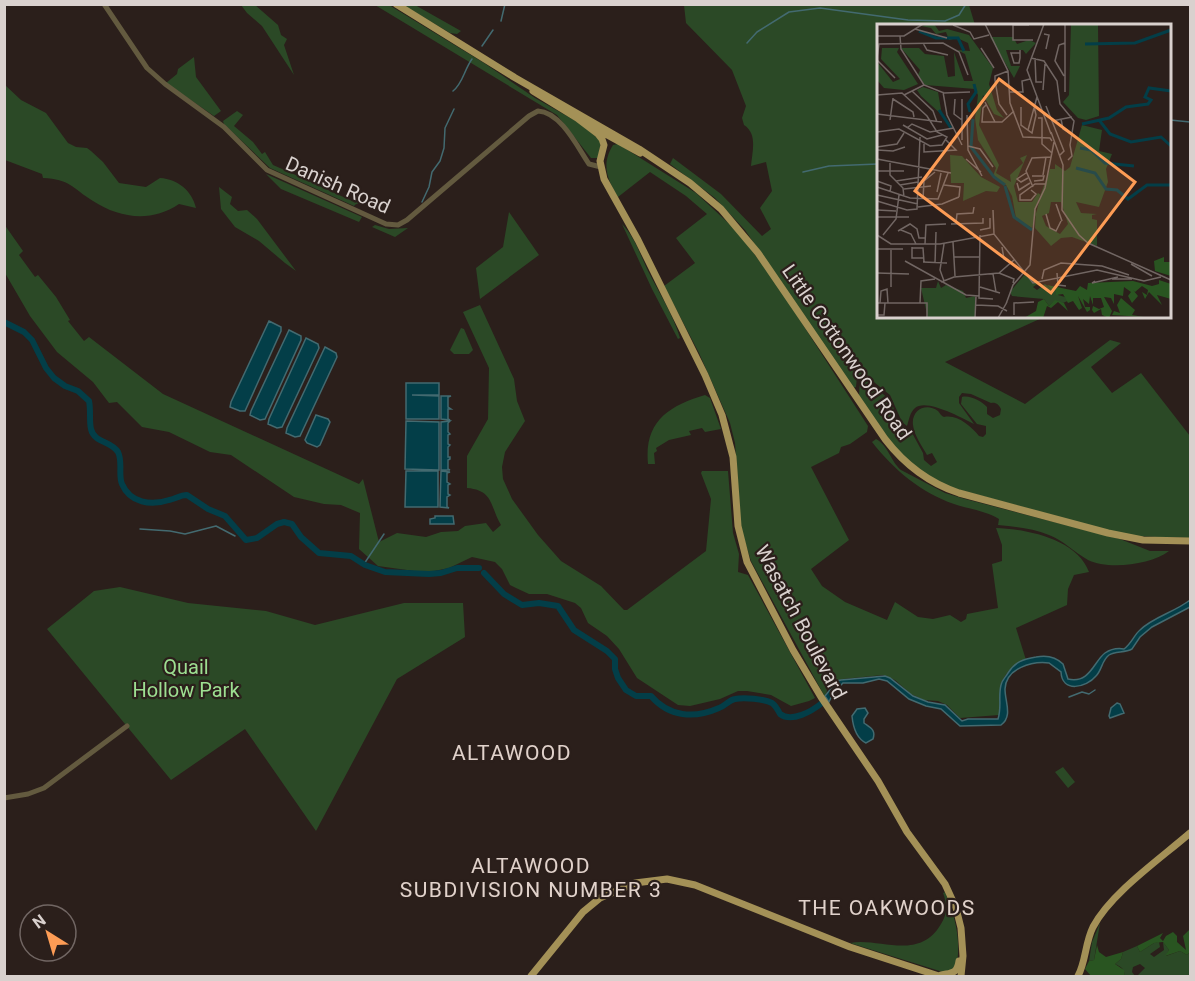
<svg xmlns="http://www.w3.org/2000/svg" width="1195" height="981" viewBox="0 0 1195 981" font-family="Roboto,sans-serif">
<rect width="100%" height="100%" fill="#2b1f1b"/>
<path fill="#2b4926" d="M241,5H255L278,25L281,35L287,39L284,45L294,75L262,26L247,13Z
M375,5H389L484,63L535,98L581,124L601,141L598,158H591L557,115Z
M403,5H415L461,31L457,34L450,33Z
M684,5H969L975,25L878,26V316L1044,317L945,362L1025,404L1110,340L1121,343L1091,367L1112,393L1141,373L1190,436V538L1129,536L949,487L921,471L895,448L859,396L860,378L866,379L891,401L899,424L911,431L923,453L924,460L931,466L937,462L932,453L927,455C922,446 914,435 913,425C911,410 926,402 938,411C940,413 941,416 944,417C957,414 971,426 979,436L983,437L986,434V426L977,424L961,404L962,397C970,395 981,401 987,407V414L993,418L1000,415L1001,409C999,405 996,402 991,403L971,394L962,393L959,397V403L974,424C962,418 926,398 915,408C910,412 909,420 907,426L902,422L890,395L864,374L857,376L856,387L853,388L745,230L715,198L670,164L673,158L721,194L762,236L771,229L760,208L772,191L766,162L751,166C752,152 758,134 744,125L742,118L746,106L732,70L686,23Z
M194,57L196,77L221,111L214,116L166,83L177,74L178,69Z
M5,85L21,100L46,113L68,143L76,147L87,148L91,151L103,162L119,183L146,187L160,178C178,179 192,191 196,208L179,204C151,223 119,218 93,201C72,188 70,179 43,178L42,174L5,160Z
M237,111L243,115L234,126L253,142L262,154L265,152L273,165L289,172L352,201L370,202L356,204L354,206L270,168L224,124L223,121Z
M618,144L696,193L738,232L778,286L868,426L867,432L850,444L841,447L839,453L811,467L849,540L811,569L822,586L845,602L887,620L895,602L918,617L933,619L950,615L961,622L966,619L967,614L998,608L992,564L1002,561V545L996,528C1027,529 1077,539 1089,572L1074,575L1068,589L1067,605L1016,628L1026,660C994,675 1004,686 999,715L960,718L947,705L938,701L924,700L911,694L895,680L883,675L843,679L835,682L827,689L826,699L751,561L741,529L735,443L730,423L699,353L664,286L695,263L676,238L707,214L686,196L650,172L618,197C607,179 601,164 613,145Z
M266,174L362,217L359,222L281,189Z
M219,187L232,197L230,204L238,211L247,210L257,219L296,271L285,263L259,241L235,227L221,209Z
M509,212L539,255L480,299L476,268L503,247Z
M4,224L23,251L19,255L35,277L38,275L56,297L70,320L68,321L84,341L89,337L163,394L359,484L363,479L379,542L397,533L426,537L441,532L458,531L465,526L486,523L493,532L501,525C490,507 494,490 467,488V456L488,419L489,368L463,312L480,305L514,379L517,401L525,421L505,452L502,467L503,479L512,499L538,535L561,561L601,586L624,610H627L706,551L711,499L701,473L702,471H728L733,533L739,554L738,572L748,575L815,698L809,701L791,706L771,695L747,691H738L720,699L690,706L678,705L637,678L619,649L607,636L588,623L581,608L575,603L547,594H529L516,588L510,585L502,569L495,562L472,557L449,568L434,571H414L378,566L359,549L360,513L341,505L324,504L294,497L231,455L210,452L169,432L142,427L117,402L109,403L93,382L57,352L30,316L5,273Z
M622,224C634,236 640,254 647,269C658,291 673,314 680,338L678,339L652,289Z
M375,225L389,229L408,228L395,237L372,227Z
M461,328L464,329L473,350L469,354H454L450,350Z
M705,395L710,398L721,429L705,432L702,428L689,431L691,435L669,440L656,448L657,451L654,453L655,464H648C644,422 668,406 705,395Z
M876,439C888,445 891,462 901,470L945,493L965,499L1120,539L1150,551H1169C1151,565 1108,570 1088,560C1074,552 1063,540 1049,535C1032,528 1016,527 998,525L999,519C986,511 969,509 954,504C920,492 894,470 872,442Z
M120,587L188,603L266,611L315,625L404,603H463L465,637L397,679L316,831L245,729L171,780L47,629L94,591Z
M1063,767L1075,782L1068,788L1055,772Z
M945,892C955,916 962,941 956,968L946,973L850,943C879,937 919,962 941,924C948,913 947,904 943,893Z
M1100,923L1094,960L1089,961L1092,942Z
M1159,942L1160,947L1150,954L1154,957L1164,950L1163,942L1169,950L1166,956L1180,951L1187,955L1190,952V976H1137L1145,968L1140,964L1133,967L1132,972L1135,976H1125C1124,969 1122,967 1115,964L1121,959L1123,952L1137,946L1140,952L1154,943Z"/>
<path fill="#295521" d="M1190,929V952L1187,955L1180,951L1165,956L1169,950L1163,942L1154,943L1140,952L1137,946L1163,933L1160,938L1163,941L1166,936L1173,932L1177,936V942L1186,950L1183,936Z
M1097,945L1099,952L1106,957L1123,952L1121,959L1115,964L1124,970L1125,976H1091L1085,969L1089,961L1094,960Z"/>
<path fill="#033e48" stroke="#436a70" stroke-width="1.5" d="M269,321L281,327V331L245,411H240L230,407L231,402Z
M289,330L301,336V340L265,419L260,420L250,415L251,411Z
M306,338L318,344L319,348L282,427L277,428L268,424L269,419Z
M325,347L336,353L337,357L300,436L295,437L286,433L287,428Z
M406,383H439V395H412L439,396V419H406Z
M441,396H451L448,397V407L451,409H448V419L450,420L441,419Z
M316,415L328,419L330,422L320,445L317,447L307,443L305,440Z
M406,421L439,422V470L405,469Z
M450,421L448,423V432L450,434L448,435V444L450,445L448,447V457H450V459L448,460V469L450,470H441V422Z
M406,471H438V507H405Z
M441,471L450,472L447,473V482L450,484L448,485V494L450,495L447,497V507L449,508L440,507Z
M435,516H453L454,524H430V519L435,518Z
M1190,600V607L1152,627L1140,637L1132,649C1125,653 1115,651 1109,655C1102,660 1102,670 1096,676C1086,688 1062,693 1061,672L1049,663C1032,661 1006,668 1005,689C1005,702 1013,716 1001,725L960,726L941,709L926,706L909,699L887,681L879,679L863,683H843L833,693L829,702L825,696L837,681L841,680L885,676L890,678L913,696L928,702L945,705L962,721L968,719H998C1002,707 998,697 1001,685C1002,680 1005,678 1008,673C1015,662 1023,659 1036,657C1046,655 1056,657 1063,664L1068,679C1090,684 1094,661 1105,653C1111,649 1118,648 1124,649C1132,643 1134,635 1140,630C1153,617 1175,612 1190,600Z
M1117,703L1120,704L1124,713L1110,718L1109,716L1111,708Z
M865,708L868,713L864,719V723C871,728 876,730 873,739L866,743C856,738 853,727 852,716L857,709Z"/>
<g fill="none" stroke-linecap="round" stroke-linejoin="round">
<path stroke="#436a70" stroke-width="1.5" d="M501,21L505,4
M747,43L757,32L789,12L820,8L908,20L945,21L959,15L966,4
M482,46L493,30
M453,91C463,83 464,70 472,59
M1170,120L1190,122
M803,172L829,166L878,164
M422,202L429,187L432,172L440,161L444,148L445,128L454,109
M140,529L170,531L185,534L216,526L235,536
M364,564L384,534
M1069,697L1082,692L1089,694L1095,690"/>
<path stroke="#033e48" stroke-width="6" d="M4,322L24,332L32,340L46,368L54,378L65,386L78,391L89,401C91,410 89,421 91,429C94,443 112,441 118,452C123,462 118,475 122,484C130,503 151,506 169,500C175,499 180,495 187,495L208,509L225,516L246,540L257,538L277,524L284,522L292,524L301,537L319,553L351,556L365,565L385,572L429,574L441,573L457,568H479
M484,573L504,594L522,605L539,603L558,606L574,630L607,651L615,659V669L618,678L626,690L636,696H651C669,717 694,719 719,708C725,706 729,700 735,699C744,697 764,699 772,703C776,706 778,710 780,714C792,723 812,711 822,703"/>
<path stroke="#635a3f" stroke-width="5" d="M104,4L147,68L165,84L224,127L267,170L386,224L398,225L407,220L529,116L538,111C561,112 578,148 589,164L601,167
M4,798L28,794L44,788L127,726"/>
<path stroke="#a49157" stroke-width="7" d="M396,4L514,77
M512,76L639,149L690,183L721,209L758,253L885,439C905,465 929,483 959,493L1108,533L1143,540L1190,541
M533,91L577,118
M577,118L598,134L602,139L604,145L600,161L604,179L638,240L705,375L722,415L733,457L738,526L747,562L793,650L821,697L878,781L907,832L945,884L956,908L961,928L963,956L961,976
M600,131L640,153
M531,976L583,912L600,898L635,883L667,879L695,885L850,947L939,976
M938,976C949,972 957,976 959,961
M1078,976C1086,961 1085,943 1093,927C1111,893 1160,859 1190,833"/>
</g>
<g text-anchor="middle" stroke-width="4.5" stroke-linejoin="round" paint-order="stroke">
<g font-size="20" fill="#d9d1ce" stroke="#2b1f1b">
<text transform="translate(338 185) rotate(24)" y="7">Danish Road</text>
<text transform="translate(847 352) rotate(55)" y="7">Little Cottonwood Road</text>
<text transform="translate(801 622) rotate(62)" y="7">Wasatch Boulevard</text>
</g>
<g font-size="20" fill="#9ddf91" stroke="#2b1f1b">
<text x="186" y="674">Quail<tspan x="186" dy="23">Hollow Park</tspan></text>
</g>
<g font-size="21" letter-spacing="1.5" fill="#e1d2cb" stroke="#2b1f1b">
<text x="512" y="760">ALTAWOOD</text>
<text x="531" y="873">ALTAWOOD<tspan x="531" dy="24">SUBDIVISION NUMBER 3</tspan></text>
<text x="887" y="915">THE OAKWOODS</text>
</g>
</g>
<g transform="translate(877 24)">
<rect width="294" height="294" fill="#2b1f1b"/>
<path d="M57,0L62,7L70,5L92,11L116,44L112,60L120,86L127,94L117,90L106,71L102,101L122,141L119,149L134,158L133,151L146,139L143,134L150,131L137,162L141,178H155L161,169L164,171L155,204L139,194L135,172L129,161L116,152L119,144L101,116L98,94L101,71L98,65L48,61L41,51L43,46L24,24H42L48,30L67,32L71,53L78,52L77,28L87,57H96L88,30L80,26L93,27L91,19L80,14L72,16L69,8L59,10L54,4L44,2ZM194,0H221L222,92L209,96L201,94L186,78L192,71ZM113,13H136L140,20L152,16L159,19L149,30L146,26H129L134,42H143L137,54ZM5,24H22L20,28L41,60L27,66L7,64L0,56L1,39L16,58L23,55L4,35ZM46,63L61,68L65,91L44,72L40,66ZM205,101L225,106L222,127L235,130L229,145L231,158L222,183L199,178L204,189L220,190L215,191V195L220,196V222L195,213L184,214L174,222L158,204L159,183L173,145H178V140L188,147L193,143ZM174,178H184L191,200L183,210L169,202L165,192L172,189ZM73,131L85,132L104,153L123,163L120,168L109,167L86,177L87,159H74ZM147,251L162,259L156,263L160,266L168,260L175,266L177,262L184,263L179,264L181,271L195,275L186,279L178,277L172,282L167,275L135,272L133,268ZM61,257L64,264L69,261L86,267L89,274L98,272V294H51L44,264H59Z" fill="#2b4926" fill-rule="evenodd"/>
<path d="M287,233V238H294V252L278,247L277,237ZM282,256L294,260V275L280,271L285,281L272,268L268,275L265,268L270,271L271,266L265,262L258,268L256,266L261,272L255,279L251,272L254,268L247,263L246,272L237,270V280L234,274L227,273L235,287L232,294L225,291L224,285L217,289L215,286L216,282L222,285L227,283L224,274H216V281L213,272L212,280L206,275L208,283H213V286L210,288L201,272L205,284L202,286L196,277L191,279L186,270L179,271V264L175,266L170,261L199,267L203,262L210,266L211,259L256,257L275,262L282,260ZM244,274L258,286L255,291L267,293L235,291L237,287L243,289L240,281ZM167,275L172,282L178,276L187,279L191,287L181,278L174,284L170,282L166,294H147L159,287L161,278Z" fill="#295521"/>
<path fill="none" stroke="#033e48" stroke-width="3" d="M42,7L59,14H81L87,27M208,20L258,19L294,6M62,86L74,104M93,88L91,80L99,68L97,60M96,95L94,123L117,153L128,161M222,96L233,110L254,118L284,113L294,122M205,100L232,94L249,83L271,80L274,76L268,73L272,64L294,67M203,124L214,126L228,139L257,142M199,144L218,149L229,165L240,166L251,175L270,161H294M128,162L137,193L155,206"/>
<path fill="none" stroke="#716663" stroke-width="1.5" d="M108,0L131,47L133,79L146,113L173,114L175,117M167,0L150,46L174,110M76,1L93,8L97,15L112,11M152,1H136V16H156M38,5L70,14M167,10L172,11L169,25M0,12H27L46,0M23,12L24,25L47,61L67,69L93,68M46,19L50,26L71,31M104,24L117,44M143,26V34L142,39H137L134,29H143M0,34L2,20L66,19L82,28L91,51M154,34L167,37L180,57L183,80L197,97L193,121L195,132L191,136M158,34L159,58H165M0,36L18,54M187,52L178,37L182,21L188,19M166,66L168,40M35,67L56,87L60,98M66,68L70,91L85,121M133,68H146L145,57L153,55M188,68V0M0,71L25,69L50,92L60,108L70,113L65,121L53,122L22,105L0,108M27,71L47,61M16,75L36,88L37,93M78,75L77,90L85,96M108,78L118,98M109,81L106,84L105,98H125L137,87M169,82L187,127L183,131M144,83V101L155,109L159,91L157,82M0,90L65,98M90,91L91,126L105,152M130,91L122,80L118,56V52L131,47M161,94H165V120L175,129M184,95L186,105L196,111M13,96L16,74M175,97L195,93M26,101L50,115L65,111M30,104L35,100L53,108L77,104M151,106L160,73M174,108L186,141L185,186L202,211L211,219L294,256M85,116V75M47,120V128L79,126L69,116M91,122L103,125L116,143M0,123L20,120L27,109M0,126L16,127L28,123M0,135L74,149M89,135L104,148M13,137V151L26,164L27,173M0,147H27M149,149L140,155L144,158L151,154M166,151L169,133M155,152H167L166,156L157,157M0,157L14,162L13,168M19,157L45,153M140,159L142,166L153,159M23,161L41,158M67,161L83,163L82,173M0,163L33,174L61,175L71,149M156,163L149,147L155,134L174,133M27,165L54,162M154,166L159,170L154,176H143V171L158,160H169M60,168L64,149M0,171L41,180M46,175L47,157L58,148M0,177L30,186L40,185L43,113M179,180L185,197M41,183L65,180L82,173M0,186L19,187M116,186L117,210M169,190L173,204L179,207L184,197M0,193H32M79,199L80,190L96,189L97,183M74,200L106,199V194M24,206L34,210L39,220M103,206L113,204V194M21,207L33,200L40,205L42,214H48M0,211L14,220H63L117,210L156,259L220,246L267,257L284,253M6,211L19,195L22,171M103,211L102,274L116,275M76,218L78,252M48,220L49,201L69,200M67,220L63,246L67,257M35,223V234H47M125,223L127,235L134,239M35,224H46L47,238M0,225H26M14,226V263M77,233H103M28,237L89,271L102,272M46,238L70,239M58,239L59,208M254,240L275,252M0,249L32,250M122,249L137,255L136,259M180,249L181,261L189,262M116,250L119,268M165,255L167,246L184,239L225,242L252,251M235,255H255M218,257L215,259L241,253M64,258L77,253L122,249L137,236M103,263L123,269M0,279H50V294M3,279L4,267L10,265L11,279M43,279L44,257L58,255M129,280L136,261L153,241L158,185L168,164L177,118M99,281L121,282L130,287M0,291H7L8,279M137,291V279L157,278M98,294L99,272M121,294L130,278"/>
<path fill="#fd9c55" fill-opacity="0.15" stroke="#fd9c55" stroke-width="3" d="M122,55L258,158L174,269L38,167Z"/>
<rect width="294" height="294" fill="none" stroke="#d9d1ce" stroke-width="3"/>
</g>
<rect width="1195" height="981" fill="none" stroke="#d9d1ce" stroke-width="12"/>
<g transform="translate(48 933) rotate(323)"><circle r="28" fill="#2b1f1b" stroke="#716663" stroke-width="1.5"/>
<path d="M0-4.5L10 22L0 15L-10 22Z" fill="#fd9c55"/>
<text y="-9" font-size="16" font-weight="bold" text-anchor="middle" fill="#d9d1ce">N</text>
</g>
</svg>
